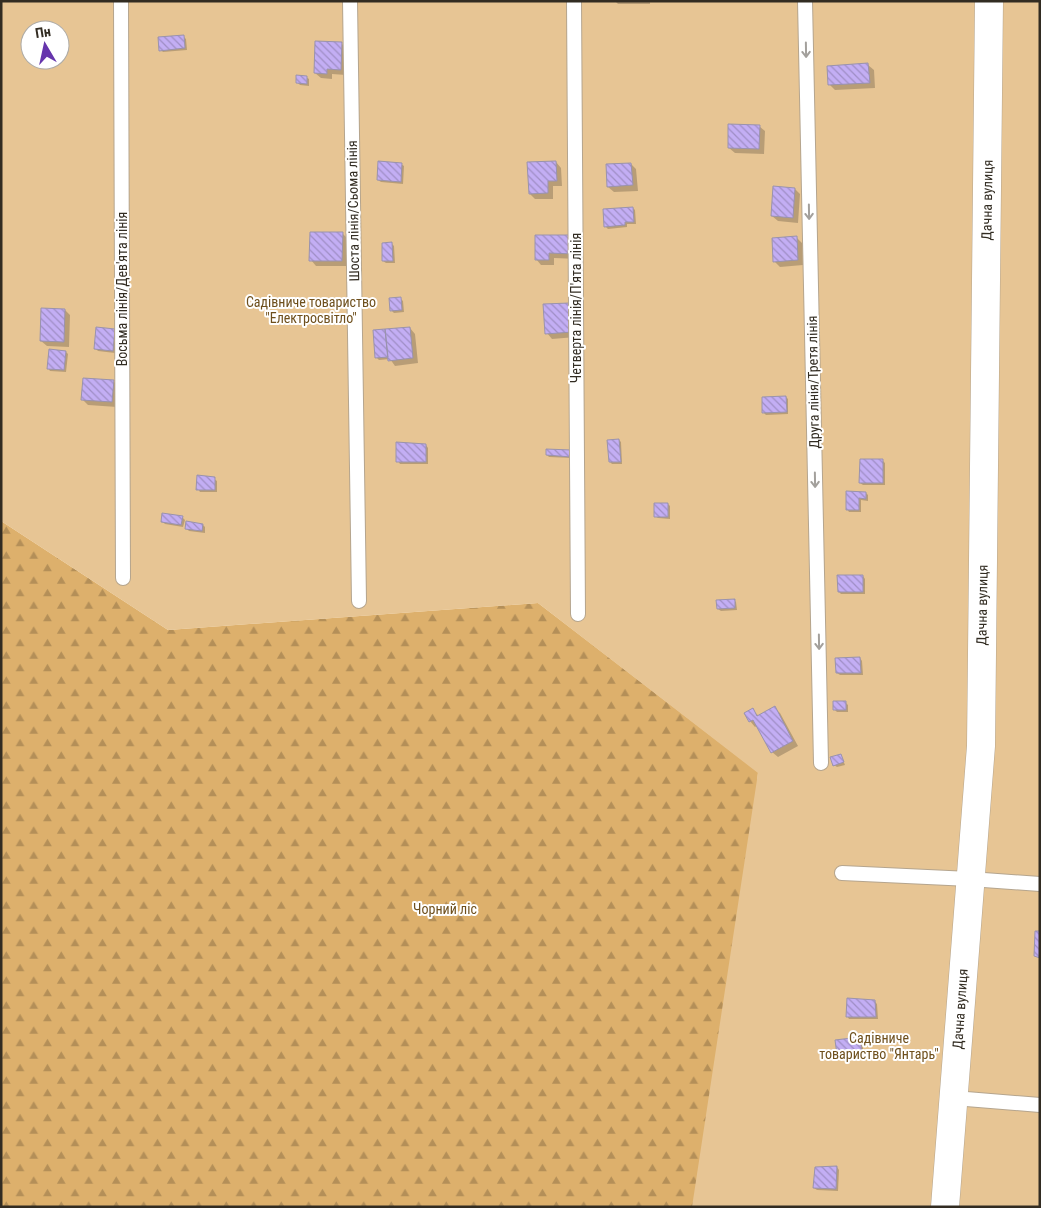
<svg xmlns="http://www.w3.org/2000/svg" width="1041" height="1208" viewBox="0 0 1041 1208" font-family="'Roboto Condensed',sans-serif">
<defs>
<pattern id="forest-firs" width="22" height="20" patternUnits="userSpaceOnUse" patternTransform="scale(1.25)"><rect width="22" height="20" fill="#ddb06c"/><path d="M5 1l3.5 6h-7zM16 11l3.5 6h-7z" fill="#b48f58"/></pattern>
<pattern id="building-back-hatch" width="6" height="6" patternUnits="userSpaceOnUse" patternTransform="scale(1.25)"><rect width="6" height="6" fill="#c3aef4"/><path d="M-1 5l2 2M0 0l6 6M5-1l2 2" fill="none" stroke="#9f8ec5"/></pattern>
</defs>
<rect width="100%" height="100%" fill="#fcebd2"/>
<path fill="url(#forest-firs)" d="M1,521L168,630L538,603L758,772L723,1207H1Z"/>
<path fill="#e7c594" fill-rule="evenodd" d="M1,1H1040V1207H692L758,773L538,603L168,630L1,521ZM30,30H60V60H30Z"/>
<path fill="#0003" d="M390,1H415V2Z
M615,1H650V4H618Z
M183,36L186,39L187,50L163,52L161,50Z
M341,43L347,49L346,75L332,74V79L321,78L315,73Z
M868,65L874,70L875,88L835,90L830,85Z
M306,77L309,79V86L300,85L298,83Z
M759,126L765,131L764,154L735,153L729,148Z
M556,162L561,168L562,186H553V199H535L530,194Z
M401,164L404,166L403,184L381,182L378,180Z
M631,164L636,169L638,191L614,192L608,187Z
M795,189L800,194L798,223L778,221L772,216Z
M633,208L635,210L636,224H627V227L608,229L605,226Z
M342,233L348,239L347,266H316L311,260Z
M536,236L578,259L554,258V265H541L536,259Z
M796,237L802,243L803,265L780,267L774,261Z
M392,244L394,246L395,263H386L383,261Z
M400,298L403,301L404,312L394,313L391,310Z
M545,305L576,337L552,339L547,333Z
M65,310L70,315L69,347L47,346L41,341Z
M410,328L415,334L418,363L395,366L390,359L379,360L376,357Z
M114,330L117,332L115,353L98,351L96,349Z
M66,352L68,354L66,372L50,371L48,368Z
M113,381L119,387L117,407L88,405L82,399Z
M786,397L788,399V414L766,415L763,412Z
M619,440L621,442L622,464H612L610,462Z
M426,445L428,448V464H400L398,461Z
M570,451L572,458L549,457L547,455Z
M882,460L885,463V485H863L860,483Z
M214,479L217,481V492H200L198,489Z
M848,492L866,493L868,495V501L861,500V512H849L847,509Z
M668,504L670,506V519L658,518L655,516Z
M182,517L185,520L183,527L165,524L162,521Z
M203,525L205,527V533L189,531L186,528Z
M863,576L865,579V594H841L839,592Z
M734,600L736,602L737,610L721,611L718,609Z
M860,658L862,661L863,675H840L837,673Z
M845,702L848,705V712H837L834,709Z
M774,708L780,713L798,746L778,757L772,752L758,725L755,727L750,721L752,710L759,716Z
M841,755L845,765L837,767L834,765Z
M875,1002L877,1004L878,1019H849L847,1016Z
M860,1039L862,1041L864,1056L840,1057L838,1055Z
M837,1167L839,1170L838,1191L817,1190L814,1188Z"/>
<path fill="url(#building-back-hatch)" stroke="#9a93ad" d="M184,35L185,48L159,51L158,37Z
M315,41L342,42L341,70L327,69V74L314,73Z
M868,63L870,83L828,85L827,66Z
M296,75L307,76V84L296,83Z
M728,124L760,125L759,149L728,148Z
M378,161L402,163L401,182L377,180Z
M556,161L557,181H548V193L529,194L527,162Z
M631,163L633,185L607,187L606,164Z
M773,186L795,188L793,218L771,216Z
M633,207L634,222H625V225L604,227L603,209Z
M310,232H343L342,261H309Z
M535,235H573V254L549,253V260H535Z
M797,236L798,260L773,262L772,238Z
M392,242L393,261H382V243Z
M401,297L402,310L390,311L389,298Z
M570,303L572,332L545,334L543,304Z
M41,308L65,309L64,342L40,341Z
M96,327L115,329L113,351L94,349Z
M410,327L413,358L388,361L385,329Z
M385,329L388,357L375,358L373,330Z
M49,349L66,351L64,370L47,369Z
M83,378L114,380L112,402L81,400Z
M786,396L787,412L762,413V397Z
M619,439L621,462H609L607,440Z
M396,442L426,444V462H396Z
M546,449L571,450V457L546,455Z
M860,459H883V483H859Z
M197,475L215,477V490H196Z
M846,491L866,492V499L859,498V510H846Z
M654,503H668V517H654Z
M162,513L183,516L181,525L161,522Z
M186,521L203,524L202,531L185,529Z
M837,575H863V592H838Z
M735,599V608L717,609L716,600Z
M860,657L861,673H836L835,658Z
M833,701H846V710H833Z
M775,706L793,741L771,753L753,720L749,722L744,713L753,708L757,716Z
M841,754L844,762L833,766L830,757Z
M1035,931H1040V958L1034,956Z
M847,998L875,1000L876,1017H846Z
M860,1037L862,1054L837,1055L835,1040Z
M837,1166L836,1189L813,1188L815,1167Z"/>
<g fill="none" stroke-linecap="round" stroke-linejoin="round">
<g stroke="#b5a58e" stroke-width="16">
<path id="lane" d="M121,1L123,578
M350,1L359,601
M574,1L578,614
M805,1L821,763
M842,873L970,879L1040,884
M954,1098L1040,1105"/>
</g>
<g stroke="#b5a58e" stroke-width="29">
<path id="street" d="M945,1207L981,746L989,1"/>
</g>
<use href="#lane" stroke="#fff" stroke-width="14"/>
<use href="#street" stroke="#fff" stroke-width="28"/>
</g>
<defs><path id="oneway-shaft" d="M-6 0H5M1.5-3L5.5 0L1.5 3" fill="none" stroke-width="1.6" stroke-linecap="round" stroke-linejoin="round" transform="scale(1.25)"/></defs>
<g stroke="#a3a09c">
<use href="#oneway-shaft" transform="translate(806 50) rotate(89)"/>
<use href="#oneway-shaft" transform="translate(809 212) rotate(89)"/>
<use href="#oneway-shaft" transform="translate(815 480) rotate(89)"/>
<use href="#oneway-shaft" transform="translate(819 642) rotate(89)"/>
</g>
<g text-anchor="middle" stroke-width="4" stroke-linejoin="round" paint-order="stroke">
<g font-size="14" fill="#322c22" stroke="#fff">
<text transform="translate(987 200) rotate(-89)" y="5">Дачна вулиця</text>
<text transform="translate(353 211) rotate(-91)" y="5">Шоста лінія/Сьома лінія</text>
<text transform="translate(122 289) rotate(-90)" y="5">Восьма лінія/Дев'ята лінія</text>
<text transform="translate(576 308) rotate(-90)" y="5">Четверта лінія/П'ята лінія</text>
<text transform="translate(813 382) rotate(-91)" y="5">Друга лінія/Третя лінія</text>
<text transform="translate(982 605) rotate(-89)" y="5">Дачна вулиця</text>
<text transform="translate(960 1009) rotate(-86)" y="5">Дачна вулиця</text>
</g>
<g font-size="14" fill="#6e4f1c" stroke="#fff">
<text x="311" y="307">Садівниче товариство<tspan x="311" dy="16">"Електросвітло"</tspan></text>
<text x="445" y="914">Чорний ліс</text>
<text x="879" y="1043">Садівниче<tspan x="879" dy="16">товариство "Янтарь"</tspan></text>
</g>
</g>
<rect width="1041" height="1208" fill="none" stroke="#322c22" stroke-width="5"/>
<g transform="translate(45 45) rotate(351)"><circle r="24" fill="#ffffff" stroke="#adaba7"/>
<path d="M0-4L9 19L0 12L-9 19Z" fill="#6635ac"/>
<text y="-8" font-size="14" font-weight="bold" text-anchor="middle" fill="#322c22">Пн</text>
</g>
</svg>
